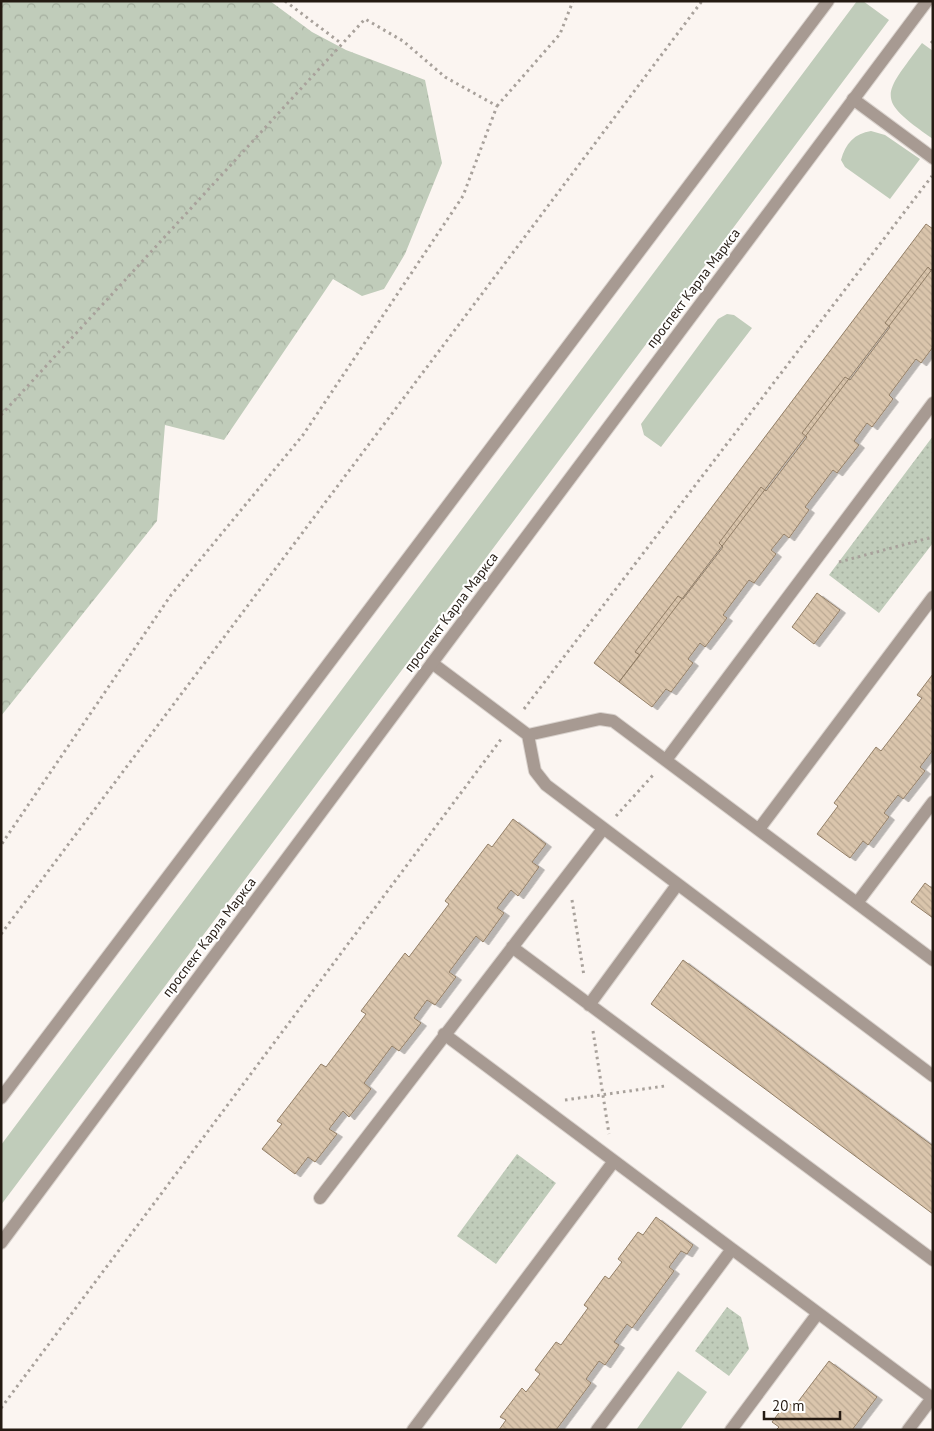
<svg xmlns="http://www.w3.org/2000/svg" width="934" height="1431" viewBox="0 0 934 1431" font-family="'PT Sans',sans-serif">
<defs>
<pattern id="forest-crowns" width="20" height="18" patternUnits="userSpaceOnUse" patternTransform="scale(1.25)"><rect width="20" height="18" fill="#c0ccba"/><path d="M2 6a3 3 0 1 1 6 0M12 15a3 3 0 1 1 6 0" fill="none" stroke="#a5af9f"/></pattern>
<pattern id="park-dots" width="8" height="8" patternUnits="userSpaceOnUse" patternTransform="scale(1.25)"><rect width="8" height="8" fill="#c0ccba"/><path d="M2 2h.1M6 6h.1" fill="none" stroke="#a5af9f" stroke-width="1.8" stroke-linecap="round"/></pattern>
<pattern id="building-back-hatch" width="6" height="6" patternUnits="userSpaceOnUse" patternTransform="scale(1.25)"><rect width="6" height="6" fill="#dac5ac"/><path d="M-1 5l2 2M0 0l6 6M5-1l2 2" fill="none" stroke="#bba993"/></pattern>
<filter id="shadow"><feDropShadow dx="5.5" dy="3" stdDeviation="0" flood-color="#0004"/></filter>
</defs>
<rect width="100%" height="100%" fill="#fbf5f1"/>
<path fill="#c0ccba" d="M857,1H863L889,20L1,1205V1145Z
M922,43L933,51V139C875,98 882,97 922,43Z
M871,131L885,135L920,159L890,199L845,167L841,160C845,144 855,133 871,131Z
M727,314L734,315L752,328L661,447L644,435L641,424L718,319Z
M678,1371L707,1392L680,1430H636Z"/>
<path fill="url(#forest-crowns)" d="M1,1H270L312,32L346,50L425,80L442,163L405,254L384,289L362,296L333,279L224,440L165,425L157,521L1,716Z"/>
<path fill="url(#park-dots)" d="M933,436V543L879,613L829,575Z
M517,1154L556,1183L496,1264L457,1236Z
M727,1307L741,1317L749,1349L729,1376L695,1351Z"/>
<path fill="url(#building-back-hatch)" stroke="#937f67" filter="url(#shadow)" d="M926,224L933,229V268L619,682L594,663Z
M928,267L931,270L933,268V347L921,363L916,359L889,395L893,399L872,427L867,423L854,441L859,445L837,473L833,470L805,507L809,510L789,538L784,534L771,550L776,554L754,583L749,580L723,615L727,618L705,647L700,643L688,659L693,663L671,692L666,689L652,707L619,682L640,655L635,652L678,596L683,599L723,547L719,543L761,487L766,491L807,437L802,433L845,377L850,380L890,327L885,323Z
M817,593L840,610L814,644L792,627Z
M933,674V750L920,767L925,771L903,799L898,795L884,813L889,817L868,845L863,841L850,858L817,834L838,806L834,803L876,747L881,751L922,698L917,695Z
M513,819L546,844L532,862L539,867L518,896L511,890L497,908L504,913L483,942L476,936L449,972L456,977L435,1005L427,1000L414,1018L421,1023L399,1051L392,1046L364,1083L371,1089L349,1117L343,1111L329,1129L337,1134L315,1162L308,1157L295,1174L262,1149L282,1124L277,1121L321,1064L326,1067L366,1014L361,1011L405,953L409,957L449,904L445,901L488,844L492,847Z
M925,883L933,889V918L911,902Z
M683,960L933,1146V1214L651,1004Z
M656,1217L693,1245L687,1254L681,1251L669,1267L674,1271L632,1328L627,1324L614,1342L619,1345L605,1365L599,1361L586,1379L591,1383L556,1430H499L506,1420L500,1417L522,1388L526,1392L540,1374L535,1370L556,1342L561,1345L588,1308L584,1305L605,1276L609,1279L622,1262L618,1259L638,1232L643,1235Z
M829,1361L877,1397L852,1430H776L779,1427L772,1422L787,1402L794,1407Z"/>
<g fill="none" stroke-linecap="round" stroke-linejoin="round">
<g stroke="#d9d2cd" stroke-width="14">
<path id="service" d="M853,99L933,158
M432,663L528,735L600,719L613,721L933,960
M528,735L535,771L546,785L933,1076
M666,760L933,403
M759,829L933,597
M857,903L933,802
M512,947L933,1260
M589,1005L677,885
M444,1034L732,1249L597,1430
M320,1198L603,829
M818,1313L932,1398L908,1430
M413,1430L614,1161
M731,1430L818,1313L732,1249"/>
</g>
<g stroke="#d9d2cd" stroke-width="14">
<path id="tertiary" d="M1,1098L828,1
M1,1243L432,663L927,1"/>
</g>
<path stroke="#a8a19b" stroke-width="3" stroke-dasharray="2.5 4" stroke-linecap="butt" d="M285,1L342,44
M931,41L933,43
M497,106L560,34L573,1
M1,415L365,19L403,41L445,77L497,106L463,196L303,435L171,595L1,845
M839,562L933,537
M524,709L932,176
M616,816L654,774
M572,900L584,976
M1,934L702,1
M593,1031L609,1134
M565,1100L665,1086
M1,1408L502,738"/>
<use href="#service" stroke="#a79a92" stroke-width="12"/>
<use href="#tertiary" stroke="#a79a92" stroke-width="12"/>
</g>
<g text-anchor="middle" stroke-width="4" stroke-linejoin="round" paint-order="stroke">
<g font-size="14" fill="#241a12" stroke="#fff">
<text transform="translate(693 288) rotate(-53)" y="5">проспект Карла Маркса</text>
<text transform="translate(451 612) rotate(-53)" y="5">проспект Карла Маркса</text>
<text transform="translate(209 937) rotate(-53)" y="5">проспект Карла Маркса</text>
</g>
</g>
<rect width="934" height="1431" fill="none" stroke="#241a12" stroke-width="5"/>
<path d="M764 1411v8h76v-8" fill="none" stroke="#241a12" stroke-width="2.5"/>
<text x="772" y="1411" font-size="15" fill="#241a12" stroke="#ffffff" stroke-width="4" paint-order="stroke">20 m</text>
</svg>
